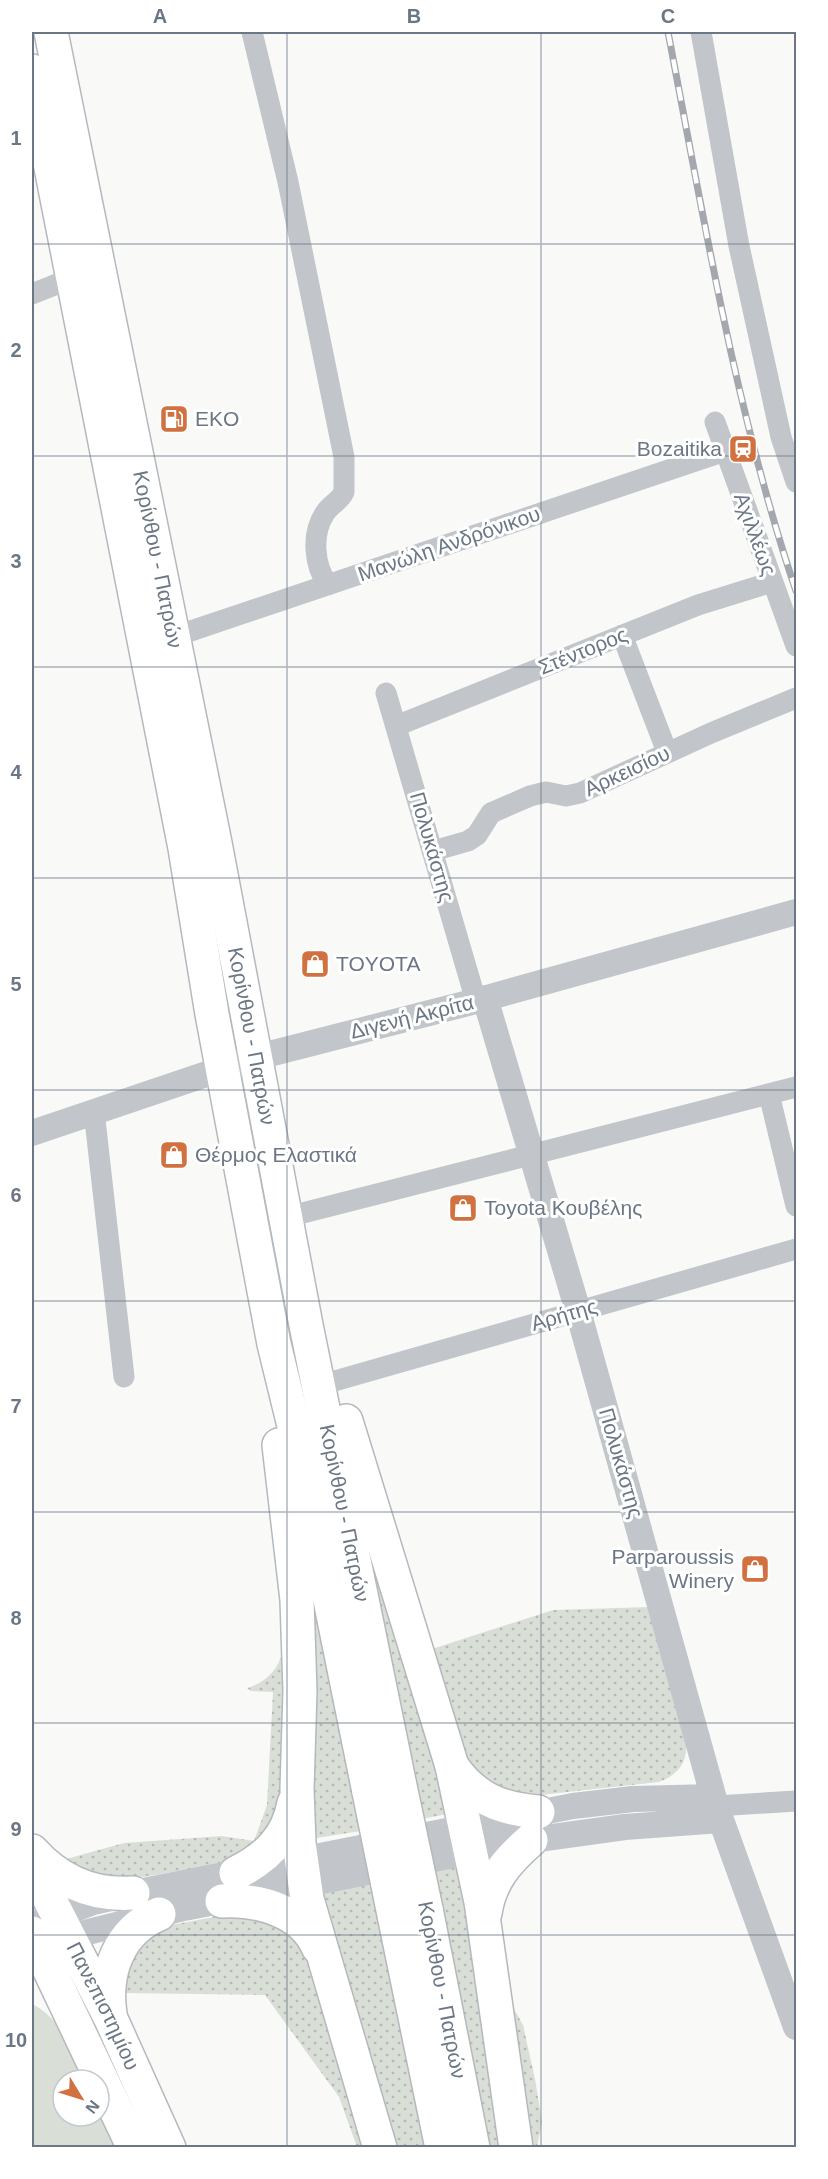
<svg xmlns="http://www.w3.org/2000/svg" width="828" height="2179" viewBox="0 0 828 2179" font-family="Helvetica,sans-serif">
<defs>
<pattern id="grass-dots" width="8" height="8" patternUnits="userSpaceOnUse" patternTransform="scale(1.5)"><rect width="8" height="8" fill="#d9ded7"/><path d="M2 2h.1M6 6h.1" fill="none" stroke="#b4b9b4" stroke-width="1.8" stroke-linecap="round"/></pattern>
</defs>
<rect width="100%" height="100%" fill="#f9faf8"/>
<path fill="url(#grass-dots)" d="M359,1510L453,1813L422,1819Z
M302,1535L361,1831L310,1839Z
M649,1607L686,1742C688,1762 678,1775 659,1782L522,1797L510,1796L471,1771L432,1649L553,1610Z
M282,1653L287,1781L278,1821L241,1856L214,1865L119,1881L59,1861L124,1843L222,1836L254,1841L267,1805L273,1692L251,1691L247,1688C265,1683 278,1670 282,1653Z
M466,1862L505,2147H488L432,1869Z
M371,1881L426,2147H392L313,1894Z
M236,1913L280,1924L310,1957L369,2147H357L339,2097L265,1995L123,1993L124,1960L160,1927Z
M502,1988L523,2025L535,2079L542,2122L537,2147H525Z"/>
<path fill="#d9ded7" d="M32,2004C60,2017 75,2053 88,2080H63V2116H99V2101L120,2147L32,2148Z"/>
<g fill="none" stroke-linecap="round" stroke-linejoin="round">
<g stroke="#b6b9bd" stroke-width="36">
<g id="primary">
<path d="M32,1851C59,1881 92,1896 133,1893"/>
<path id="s1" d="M32,1865L111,2019L169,2148"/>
<path d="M32,1933L134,2148"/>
<path d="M110,2014C104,1973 118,1931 159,1914"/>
</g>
</g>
<g stroke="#b5b8bc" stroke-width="36">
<g id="trunk">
<path id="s2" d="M51,32L215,843L306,1325L400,1786"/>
<path d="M32,71L185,848L212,1014L274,1344L298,1442L369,1792"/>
<path d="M346,1421L452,1766L481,1902L516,2148"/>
<path d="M279,1445L297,1600L300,1691L297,1789L299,1843L307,1899L380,2148"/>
<path d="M452,1766C474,1798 500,1809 538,1812"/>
<path d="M236,1873C267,1858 288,1837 294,1803"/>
<path d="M222,1901C258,1899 303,1911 318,1947"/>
<path d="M426,1909L473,2148"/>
<path d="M485,1913C490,1880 507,1861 531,1840"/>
<path d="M394,1915L442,2148"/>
</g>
</g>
<path stroke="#c2c5c9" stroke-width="21" d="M252,32L288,182L344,457V492C340,501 331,504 325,513C311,534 314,566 328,585
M701,32L739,246L781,437L796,482
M32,294L72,278
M715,422L796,646
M622,635L667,752
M173,637L725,451
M386,693L476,1001
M396,726L698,605L772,582
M433,851L468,841L477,835L491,813L530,796L546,792L566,796L580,793L711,733L796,698
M769,1094L796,1206
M94,1111L124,1377
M287,1217L796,1087
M331,1382L796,1249
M716,1806L796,1801"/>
<path stroke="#c2c5c9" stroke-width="26" d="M485,998L578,1311L716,1806L796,2027
M32,1133L254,1058L476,1001L796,912
M40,1922L93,1902L133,1893L573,1806L633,1799L713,1797
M53,1945L88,1932L184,1908L531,1840L625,1827L721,1820"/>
<use href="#primary" stroke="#fff" stroke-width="33"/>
<use href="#trunk" stroke="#fff" stroke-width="33"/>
<g stroke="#a4a8ae" stroke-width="7">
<path id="rail" d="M668,32C704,219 735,410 796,591"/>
</g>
<use href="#rail" stroke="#fff" stroke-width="4.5" stroke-dasharray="14" stroke-linecap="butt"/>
<g stroke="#b5b8bc" stroke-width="36" stroke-linecap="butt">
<path id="trunk-bridge" d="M400,1786L426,1909
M369,1792L394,1915"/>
</g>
<use href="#trunk-bridge" stroke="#fff" stroke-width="33"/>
</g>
<path fill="none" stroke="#6c7785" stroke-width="1.5" stroke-opacity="0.55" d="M287,32V2148M541,32V2148M32,244H796M32,456H796M32,667H796M32,878H796M32,1090H796M32,1301H796M32,1512H796M32,1723H796M32,1935H796"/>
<defs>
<g id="fuel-square" transform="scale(1.5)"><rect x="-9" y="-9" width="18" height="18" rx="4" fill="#d17140" stroke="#fff"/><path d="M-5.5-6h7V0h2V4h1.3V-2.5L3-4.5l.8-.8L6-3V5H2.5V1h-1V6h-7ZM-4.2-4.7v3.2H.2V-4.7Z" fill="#fff"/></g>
<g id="station-square" transform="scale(1.5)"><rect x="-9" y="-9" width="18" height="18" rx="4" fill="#d17140" stroke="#fff"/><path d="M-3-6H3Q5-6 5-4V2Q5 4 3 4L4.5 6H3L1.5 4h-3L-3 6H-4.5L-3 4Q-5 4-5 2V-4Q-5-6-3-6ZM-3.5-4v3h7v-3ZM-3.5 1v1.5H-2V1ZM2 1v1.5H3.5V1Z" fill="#fff"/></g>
<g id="shop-square" transform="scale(1.5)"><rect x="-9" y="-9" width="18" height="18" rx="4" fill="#d17140" stroke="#fff"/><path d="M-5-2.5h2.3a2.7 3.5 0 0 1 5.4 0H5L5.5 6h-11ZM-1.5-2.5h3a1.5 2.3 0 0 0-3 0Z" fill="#fff"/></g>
</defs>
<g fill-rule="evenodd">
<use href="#fuel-square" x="174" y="419"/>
<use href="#station-square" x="743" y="449"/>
<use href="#shop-square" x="315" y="964"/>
<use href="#shop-square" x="174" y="1155"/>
<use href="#shop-square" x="463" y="1208"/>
<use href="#shop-square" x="755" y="1569"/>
</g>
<g text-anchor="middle" stroke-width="6" stroke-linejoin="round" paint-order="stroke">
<g font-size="21" fill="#6c7785" stroke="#fff" text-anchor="start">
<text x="195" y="426">EKO</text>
<text x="722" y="456" text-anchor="end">Bozaitika</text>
<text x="336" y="971">TOYOTA</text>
<text x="195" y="1162">Θέρμος Ελαστικά</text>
<text x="484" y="1215">Toyota Κουβέλης</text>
<text x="734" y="1564" text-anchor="end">Parparoussis<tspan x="734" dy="24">Winery</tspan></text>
</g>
<g font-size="21" fill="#6c7785" stroke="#fff">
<text transform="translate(755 534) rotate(70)" y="7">Αχιλλέως</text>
<text transform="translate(449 544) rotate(-19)" y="7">Μανώλη Ανδρόνικου</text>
<text dy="7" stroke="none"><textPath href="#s2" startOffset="538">Κορίνθου - Πατρών</textPath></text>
<text transform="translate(583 651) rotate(-22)" y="7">Στέντορος</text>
<text transform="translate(627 771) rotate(-25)" y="7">Αρκεισίου</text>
<text transform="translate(432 847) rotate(74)" y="7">Πολυκάστης</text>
<text transform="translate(412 1017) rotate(-14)" y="7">Διγενή Ακρίτα</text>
<text dy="7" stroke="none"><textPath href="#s2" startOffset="1024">Κορίνθου - Πατρών</textPath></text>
<text transform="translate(564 1315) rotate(-16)" y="7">Αρήτης</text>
<text transform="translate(621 1463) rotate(74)" y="7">Πολυκάστης</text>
<text dy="7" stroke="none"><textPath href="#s2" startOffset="1510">Κορίνθου - Πατρών</textPath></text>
<text transform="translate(442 1990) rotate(79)" y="7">Κορίνθου - Πατρών</text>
<text dy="7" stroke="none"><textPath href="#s1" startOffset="158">Πανεπιστημίου</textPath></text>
</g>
</g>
<rect width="828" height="2179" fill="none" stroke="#ffffff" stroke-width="66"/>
<g transform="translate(81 2098) rotate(128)"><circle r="28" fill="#ffffff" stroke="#c4c9ce" stroke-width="1.5"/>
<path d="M0-4.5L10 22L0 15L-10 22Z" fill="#d17140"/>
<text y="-9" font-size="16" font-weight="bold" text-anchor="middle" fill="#6c7785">N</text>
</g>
<rect x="33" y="33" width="762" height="2113" fill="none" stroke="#6c7785" stroke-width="2"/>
<g font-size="20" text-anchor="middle" font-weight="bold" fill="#6c7785">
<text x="160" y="23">A</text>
<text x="414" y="23">B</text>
<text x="668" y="23">C</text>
<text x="16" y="145">1</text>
<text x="16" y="357">2</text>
<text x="16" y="568">3</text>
<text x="16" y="779">4</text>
<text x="16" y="991">5</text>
<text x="16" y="1202">6</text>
<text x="16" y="1413">7</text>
<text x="16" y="1625">8</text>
<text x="16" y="1836">9</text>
<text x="16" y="2047">10</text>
</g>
</svg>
